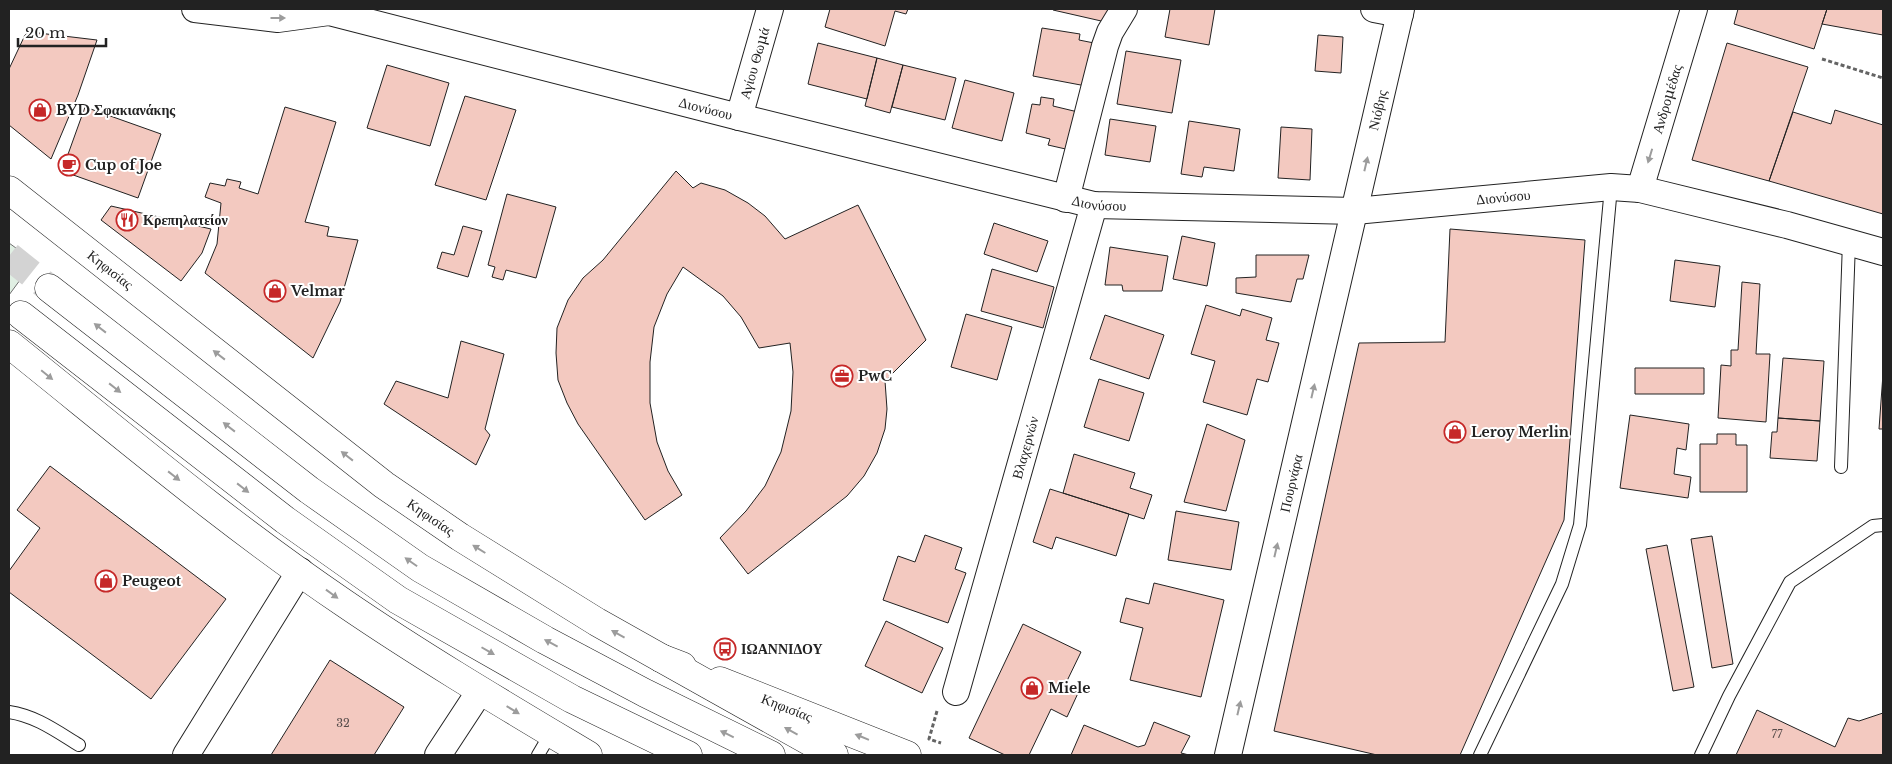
<svg xmlns="http://www.w3.org/2000/svg" width="1892" height="764" viewBox="0 0 1892 764" font-family="'Libre Baskerville',serif">
<rect width="100%" height="100%" fill="#fff"/>
<path fill="#e0efe3" stroke="#6f6f6f" d="M9,243L34,261L9,295Z"/>
<path fill="#f3c9c0" stroke="#222" d="M830,9H908L906,14L895,11L885,46L825,27Z
M1053,9H1113L1110,23L1053,10Z
M1170,9H1215L1209,45L1165,37Z
M1738,9H1827L1814,49L1734,24Z
M1827,9H1883V35L1822,24Z
M1042,28L1080,34L1079,40L1094,43L1086,86L1033,76Z
M30,32L97,40L78,95L51,159L9,125V69L25,35Z
M1318,35L1343,37L1341,73L1315,71Z
M818,43L877,58L867,99L808,84Z
M1727,43L1808,67L1769,181L1692,160Z
M1126,51L1181,60L1172,113L1117,104Z
M877,58L903,65L890,113L865,106Z
M387,65L449,83L430,146L367,128Z
M903,65L956,78L945,120L892,107Z
M965,80L1014,93L1002,141L952,128Z
M465,96L516,110L486,200L435,185Z
M1041,97L1054,99L1053,106L1078,112L1070,150L1048,145L1050,139L1026,133L1032,104L1040,105Z
M85,107L161,134L138,198L62,171Z
M285,107L336,122L305,222L329,227L327,236L358,240L340,302L313,358L205,273L217,244L221,203L205,197L210,183L225,186L227,179L241,182L239,188L258,194Z
M1835,110L1883,125V214L1769,181L1793,112L1831,124Z
M1110,119L1156,126L1150,162L1105,155Z
M1189,121L1240,129L1234,171L1204,167L1202,177L1181,174Z
M1281,127L1312,129L1310,180L1278,178Z
M676,171L693,188L701,183L725,190L748,203L765,216L785,239L858,205L926,340L885,381L887,409L885,429L877,453L864,476L847,496L748,574L720,538L746,511L765,486L781,452L791,411L793,372L790,343L759,348L741,317L723,296L683,267L667,294L654,327L650,362V403L657,442L668,471L682,495L645,520L578,424L567,403L558,380L556,353L557,328L568,300L583,278L603,260Z
M507,194L556,207L536,278L506,270L503,280L492,277L495,267L488,265Z
M111,206L211,229L202,253L181,281L101,220Z
M994,223L1048,241L1037,272L984,254Z
M463,226L482,231L468,277L437,268L442,252L454,255Z
M1450,229L1585,240L1564,520L1460,755H1377L1274,731L1359,343L1445,342Z
M1182,236L1215,243L1207,286L1173,279Z
M1110,247L1168,256L1162,291H1123L1122,285H1105Z
M1256,255H1309L1303,279H1297L1291,302L1236,293V278L1256,277Z
M1675,260L1720,266L1715,307L1670,301Z
M992,269L1054,287L1043,328L981,311Z
M1742,282L1760,284L1756,354H1770L1766,422L1718,418L1721,365L1731,366V350H1738Z
M1206,305L1240,316L1242,309L1272,318L1266,340L1279,343L1268,382L1257,379L1247,415L1203,402L1215,361L1191,354Z
M966,314L1012,327L997,380L951,367Z
M1105,315L1164,335L1149,379L1090,359Z
M461,341L504,354L485,429L490,435L476,465L384,404L396,381L448,398Z
M1783,358L1824,361L1820,421L1778,418Z
M1635,368H1704V394H1635Z
M1883,374V429H1879Z
M1099,379L1144,393L1129,441L1084,427Z
M1630,415L1689,424L1686,450L1677,448L1674,474L1691,477L1688,498L1620,488Z
M1778,418L1820,421L1817,461L1770,458L1772,432H1777Z
M1207,424L1245,440L1226,511L1184,502Z
M1717,434H1736V445H1747V492H1700V444H1717Z
M1074,454L1135,473L1130,488L1152,495L1144,519L1063,493Z
M50,466L226,599L151,699L9,592V571L40,528L17,510Z
M1050,489L1129,514L1116,556L1056,537L1052,549L1033,542Z
M1176,511L1239,522L1231,570L1168,560Z
M925,535L962,548L955,569L966,573L948,623L883,600L898,556L915,562Z
M1712,536L1733,664L1712,668L1691,539Z
M1667,545L1694,687L1673,691L1646,549Z
M1154,583L1224,600L1201,697L1130,680L1143,628L1120,622L1126,598L1149,604Z
M886,621L943,648L922,693L865,666Z
M1023,624L1081,652L1065,685L1079,691L1067,717L1051,709L1029,755H1005L969,738Z
M330,660L404,707L374,755H271Z
M1757,710L1835,747L1848,718L1859,721L1883,713V755H1736Z
M1154,722L1190,736L1181,753L1189,755H1071L1084,725L1138,747L1145,745Z"/>
<g fill="none" stroke-linecap="round" stroke-linejoin="round">
<path stroke="#d3d3d3" stroke-width="28" stroke-dasharray="28 14" stroke-linecap="butt" d="M9,256L49,288"/>
<g stroke="#222" stroke-width="14">
<path id="lane" d="M1841,467L1849,242
M9,712C36,716 56,731 79,745
M538,755L551,733
M1480,755L1562,584L1580,525L1611,187
M1701,755L1729,696L1790,582L1873,526L1883,525"/>
</g>
<g stroke="#222" stroke-width="28">
<g id="street">
<path id="s1" d="M195,9L278,19L329,12L739,117L1094,205L1355,211L1611,187L1640,189L1787,225L1883,252"/>
<path d="M1374,9L1400,14"/>
<path id="s2" d="M739,117L770,9"/>
<path id="s3" d="M1640,189L1694,9"/>
<path d="M1066,199L1105,46L1110,32L1124,9"/>
<path id="s4" d="M956,692L1094,205"/>
<path d="M186,755L300,571"/>
<path d="M438,755L480,691"/>
<path id="s5" d="M1228,755L1401,9"/>
</g>
</g>
<g stroke="#222" stroke-width="29">
<g id="secondary">
<path id="s6" d="M9,190L384,485L460,537L597,622L661,658L682,666"/>
<path d="M9,344C119,432 227,524 344,603C423,657 506,706 588,755"/>
<path id="s7" d="M720,681L907,755"/>
</g>
</g>
<g stroke="#222" stroke-width="29">
<path id="primary" d="M49,288L309,490L420,568L545,640L645,693L771,755
M21,315L285,520L398,600L572,699L688,755
M661,658L834,755"/>
</g>
<path stroke="#646464" stroke-width="3" stroke-dasharray="4 2.5" stroke-linecap="butt" d="M1822,59L1883,78
M937,711L929,739L941,743"/>
<use href="#lane" stroke="#fff" stroke-width="12"/>
<use href="#street" stroke="#fff" stroke-width="26"/>
<use href="#secondary" stroke="#fff" stroke-width="28"/>
<use href="#primary" stroke="#fff" stroke-width="28"/>
</g>
<defs><path id="oneway-solid" d="M-6-.8H1V-3.2L6.5 0L1 3.2V.8H-6Z" transform="scale(1.25)"/></defs>
<g fill="#9c9c9c">
<use href="#oneway-solid" transform="translate(278 18)"/>
<use href="#oneway-solid" transform="translate(1650 156) rotate(107)"/>
<use href="#oneway-solid" transform="translate(1366 164) rotate(-77)"/>
<use href="#oneway-solid" transform="translate(100 328) rotate(-142)"/>
<use href="#oneway-solid" transform="translate(219 355) rotate(-142)"/>
<use href="#oneway-solid" transform="translate(47 375) rotate(39)"/>
<use href="#oneway-solid" transform="translate(115 388) rotate(38)"/>
<use href="#oneway-solid" transform="translate(1313 391) rotate(-77)"/>
<use href="#oneway-solid" transform="translate(229 427) rotate(-142)"/>
<use href="#oneway-solid" transform="translate(347 456) rotate(-142)"/>
<use href="#oneway-solid" transform="translate(174 476) rotate(38)"/>
<use href="#oneway-solid" transform="translate(243 488) rotate(38)"/>
<use href="#oneway-solid" transform="translate(479 549) rotate(-148)"/>
<use href="#oneway-solid" transform="translate(1276 550) rotate(-77)"/>
<use href="#oneway-solid" transform="translate(411 562) rotate(-145)"/>
<use href="#oneway-solid" transform="translate(332 594) rotate(36)"/>
<use href="#oneway-solid" transform="translate(618 634) rotate(-151)"/>
<use href="#oneway-solid" transform="translate(551 643) rotate(-152)"/>
<use href="#oneway-solid" transform="translate(488 651) rotate(30)"/>
<use href="#oneway-solid" transform="translate(1239 708) rotate(-77)"/>
<use href="#oneway-solid" transform="translate(513 710) rotate(31)"/>
<use href="#oneway-solid" transform="translate(791 731) rotate(-151)"/>
<use href="#oneway-solid" transform="translate(727 734) rotate(-154)"/>
<use href="#oneway-solid" transform="translate(862 737) rotate(-158)"/>
</g>
<defs>
<g id="shop-ring" transform="scale(1.125)"><circle r="9.5" fill="#fff" stroke="#c62828" stroke-width="1.5"/><path d="M-5-2.5h2.3a2.7 3.5 0 0 1 5.4 0H5L5.5 6h-11ZM-1.5-2.5h3a1.5 2.3 0 0 0-3 0Z" fill="#c62828"/></g>
<g id="cafe-ring" transform="scale(1.125)"><circle r="9.5" fill="#fff" stroke="#c62828" stroke-width="1.5"/><path d="M-5.5-4.5H6V0H3Q3 3.5 0 3.5H-2.5Q-5.5 3.5-5.5 0ZM3-3.2v2h1.7v-2ZM-6 4.5H4V6H-6Z" fill="#c62828"/></g>
<g id="restaurant-ring" transform="scale(1.125)"><circle r="9.5" fill="#fff" stroke="#c62828" stroke-width="1.5"/><path d="M-5-6h1v4h1v-4h1v4h1v-4h1v5L-1.5 .5V6h-2V.5L-5-1ZM5-6V6H3V1.5H1.5Q1.5-4 5-6Z" fill="#c62828"/></g>
<g id="office-ring" transform="scale(1.125)"><circle r="9.5" fill="#fff" stroke="#c62828" stroke-width="1.5"/><path d="M-6-3h4V-5.5h4V-3h4V5H-6ZM-1-4.5V-3h2v-1.5ZM-6 0V1H6V0Z" fill="#c62828"/></g>
<g id="bus-ring" transform="scale(1.125)"><circle r="9.5" fill="#fff" stroke="#c62828" stroke-width="1.5"/><path d="M-5-6H5V4H4V6H2V4H-2V6H-4V4H-5ZM-3.5-4V0h7V-4ZM-3.5 1.2v1.5H-2V1.2ZM2 1.2v1.5H3.5V1.2Z" fill="#c62828"/></g>
</defs>
<g fill-rule="evenodd">
<use href="#shop-ring" x="40" y="110"/>
<use href="#cafe-ring" x="69" y="165"/>
<use href="#restaurant-ring" x="127" y="220"/>
<use href="#shop-ring" x="275" y="291"/>
<use href="#office-ring" x="842" y="376"/>
<use href="#shop-ring" x="1455" y="432"/>
<use href="#shop-ring" x="106" y="581"/>
<use href="#bus-ring" x="725" y="649"/>
<use href="#shop-ring" x="1032" y="688"/>
</g>
<g text-anchor="middle" stroke-width="4" stroke-linejoin="round" paint-order="stroke">
<g font-size="11" fill="#564c4a">
<text x="343" y="727">32</text>
<text x="1777" y="738">77</text>
</g>
<g font-size="14" fill="#222" stroke="#fff">
<text dy="5" stroke="none"><textPath href="#s2" startOffset="56">Αγίου Θωμά</textPath></text>
<text dy="5" stroke="none"><textPath href="#s3" startOffset="94">Ανδρομέδας</textPath></text>
<text dy="5" stroke="none"><textPath href="#s1" startOffset="524">Διονύσου</textPath></text>
<text dy="5" stroke="none"><textPath href="#s5" startOffset="662">Νιόβης</textPath></text>
<text dy="5" stroke="none"><textPath href="#s1" startOffset="1334">Διονύσου</textPath></text>
<text dy="5" stroke="none"><textPath href="#s1" startOffset="929">Διονύσου</textPath></text>
<text dy="5" stroke="none"><textPath href="#s6" startOffset="129">Κηφισίας</textPath></text>
<text dy="5" stroke="none"><textPath href="#s4" startOffset="254">Βλαχερνών</textPath></text>
<text dy="5" stroke="none"><textPath href="#s5" startOffset="279">Πουρνάρα</textPath></text>
<text dy="5" stroke="none"><textPath href="#s6" startOffset="534">Κηφισίας</textPath></text>
<text dy="5" stroke="none"><textPath href="#s7" startOffset="72">Κηφισίας</textPath></text>
</g>
<g font-size="14" font-weight="bold" fill="#222" stroke="#fff" text-anchor="start">
<text x="56" y="115">BYD Σφακιανάκης</text>
<text x="85" y="170">Cup of Joe</text>
<text x="143" y="225">Κρεπηλατείον</text>
<text x="291" y="296">Velmar</text>
<text x="858" y="381">PwC</text>
<text x="1471" y="437">Leroy Merlin</text>
<text x="122" y="586">Peugeot</text>
<text x="741" y="654">ΙΩΑΝΝΙΔΟΥ</text>
<text x="1048" y="693">Miele</text>
</g>
</g>
<rect width="1892" height="764" fill="none" stroke="#222222" stroke-width="20"/>
<path d="M18 38v8h88v-8" fill="none" stroke="#222222" stroke-width="2.5"/>
<text x="25" y="38" font-size="15" fill="#222222" stroke="#ffffff" stroke-width="4" paint-order="stroke">20 m</text>
</svg>
